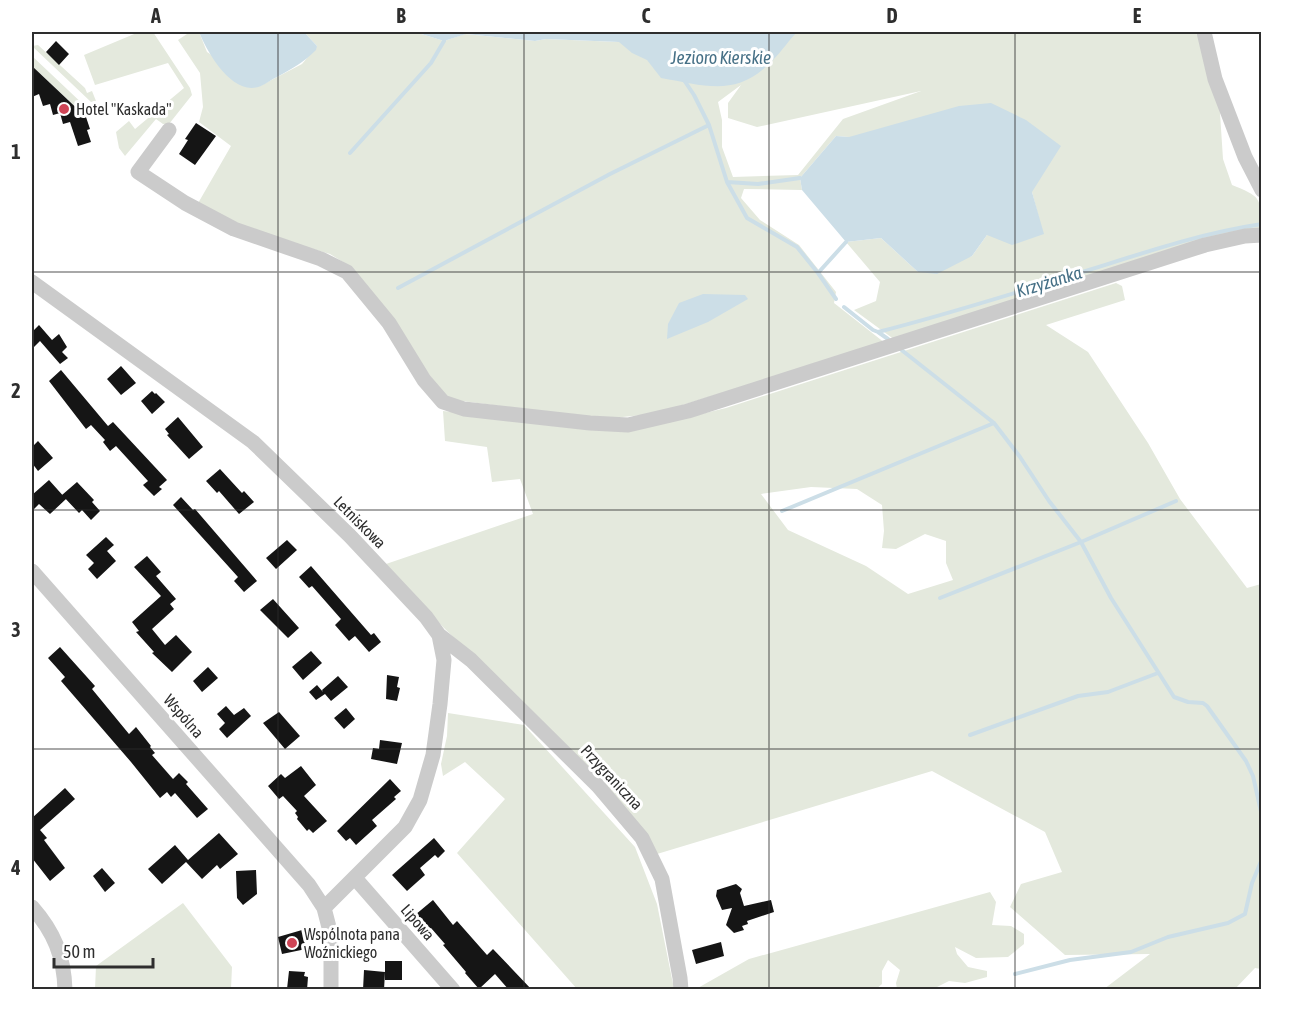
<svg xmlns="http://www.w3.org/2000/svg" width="1293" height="1021" viewBox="0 0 1293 1021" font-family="'Asap Condensed',sans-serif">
<rect width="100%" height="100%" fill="#fff"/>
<path fill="#e4e9dd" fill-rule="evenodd" d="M139,32H153L190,88L192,95L169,124H163L156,119L125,156L119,148L116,132L129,121L135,129L184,88L168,63L95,85L84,55Z
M190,32H199L207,52L260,86L302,64L317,46L304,32H415L444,41L465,34L535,41L546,39L618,42L607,32H1195L1202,42L1219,98L1223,159L1232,185C1262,197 1261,198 1261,230L895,340L854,310L876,301L880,282L846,242L881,238L918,272L972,256L987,235L1043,234L1032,192L849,137L836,136L800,178L802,190L744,189L741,198L760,220L799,245L836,292L834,303L885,343L653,414L602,419L447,399L351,267L330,254L245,229L197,205L231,146L199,122L203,107L200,73L178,40ZM741,85L728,103V118L757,127L921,91L843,119L798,175L733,177L722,147V120L718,102Z
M38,45L85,88L87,93L92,91L96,101L91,102L32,46Z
M32,56L86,107L81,112L32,66Z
M1116,283L1122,286L1125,300L1046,325L1088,352L1148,443L1180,499L1247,588L1261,584V969L1255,968L1235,989H1104L1150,954L1065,955L1010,907L1021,884L1062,872L1045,832L932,771L657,854L596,778L443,627L386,564L533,514L520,479L492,482L487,447L445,441L443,411L536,421H672L726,408ZM811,487L857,489L882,505L884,531L882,548L896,549L925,534L946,541V563L953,580L908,594L866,566L788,530L761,494Z
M448,713L524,725L635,847L657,904L674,989H577L457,853L505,799L465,762L443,776L441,764L447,736Z
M990,892L996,902L992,925L1011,926L1024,934V944L1008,957L976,958L955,947L957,954L968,967L987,971V977L965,983L949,981L933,989H897L896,983L900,970L888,960L882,971V984L876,989H696L749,959Z
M183,903L232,967L231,989H95L96,966Z"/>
<path fill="#ccdee7" d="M199,32H304L317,46L316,50C304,62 292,69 277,77C272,79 266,84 261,86C233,98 207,52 199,32Z
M415,32H797C789,40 782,51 773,60C737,98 707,86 661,78L647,60L632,53L619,42L546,39L535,41L466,34L444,41Z
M991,103L1026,120L1061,146L1032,192L1044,234L1012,245L987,235L972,256L937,274L918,272L881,238L846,242L802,190L800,178L836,136L849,137L959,106Z
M703,294L745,295L748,299L708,322L667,339L668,324L679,303Z"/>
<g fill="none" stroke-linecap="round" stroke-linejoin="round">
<path stroke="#ccdee7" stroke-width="4" d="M684,80L694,95L709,125L727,182L747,218L797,247L818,273L836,299
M350,153L431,63L444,41
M727,182L758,184L800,178
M818,273L846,242
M398,288L610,174L709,125
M844,307L873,330L878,332C949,314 1019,292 1089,270C1146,252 1202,233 1262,224
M878,332L888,339
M899,348L994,423L1020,457L1049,501L1081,542L1111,598L1174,697L1188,702L1203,703L1207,706L1246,761L1253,776L1262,816
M782,511L994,423
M940,598L1081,542L1176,501
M970,735L1078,696L1108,692L1158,673
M1015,974L1070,960L1131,952L1168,937L1228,923L1245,914L1252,883L1262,859"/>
</g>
<path fill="#151515" d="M56,41L69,54L59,65L46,52Z
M32,66L86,117L90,129L87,130L91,142L78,146L70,122L63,124L60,113L53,115L50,104L43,106L39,94L32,97Z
M196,123L216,136L195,165L179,154L188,140L185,139Z
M39,325L52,340L59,334L67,347L62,352L68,358L60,364L40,341L32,349V332Z
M121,366L136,383L121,395L107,379Z
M61,370L108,426L113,422L167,480L159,487L162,489L154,496L143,485L148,481L116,446L110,451L103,442L105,440L91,425L86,429L49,381Z
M152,391L155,394L156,393L165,402L152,414L141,401Z
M178,417L203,447L189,459L167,435L169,434L165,429Z
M38,441L53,458L38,471L32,463V447Z
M220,469L242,493L244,491L254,502L239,514L219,491L217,493L206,481Z
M49,480L66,499L50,514L39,504L32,511V495Z
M77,482L94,500L92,502L100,511L91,520L82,510L79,513L62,495Z
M181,497L193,510L195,509L257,581L244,592L234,581L238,577L173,505Z
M106,537L114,545L107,551L116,561L97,579L88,569L94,563L86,555Z
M287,540L297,550L276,569L266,558Z
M147,556L161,572L156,576L176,599L170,604L174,609L152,629L165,645L176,635L192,652L172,672L152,653L154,652L136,632L139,631L132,622L161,596L134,567Z
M311,566L371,635L374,633L381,642L369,652L355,636L349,641L335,625L341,619L312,586L309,588L299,577Z
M273,599L299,628L288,638L260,610Z
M60,647L95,686L92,689L129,734L136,727L151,746L150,747L155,753L152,755L173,779L179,773L188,782L186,784L208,809L197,818L175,793L171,797L167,792L160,798L131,762L61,681L65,677L48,658Z
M311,651L322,663L303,680L292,667Z
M208,667L218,678L202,692L193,681Z
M387,675L399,677L397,687L400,688L397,701L386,699Z
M338,676L348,687L331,701L325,694L316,700L309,692L317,685L323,692L322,690Z
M226,706L234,715L244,708L251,716L227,738L219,729L225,723L217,714Z
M346,708L355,719L344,729L334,718Z
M279,712L300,736L285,749L263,723Z
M380,740L402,743L397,764L371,759L373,748L379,749Z
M301,766L316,785L304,796L327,821L313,833L309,829L307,831L297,819L298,817L295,813L297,811L283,796L279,799L268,786L281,774L285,778Z
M390,779L401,791L394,797L396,799L372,820L377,826L356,845L350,838L346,841L337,831Z
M65,788L75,799L40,830L47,838L44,840L65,868L50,881L32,858V818Z
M219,833L238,854L220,869L217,865L202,879L186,862L162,884L148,869L175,845L188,860Z
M434,838L445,851L438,858L435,855L420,868L425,875L407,891L392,875Z
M102,868L115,883L105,892L93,876Z
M256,870L257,894L243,905L237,898L236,871Z
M736,884L742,889L740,893L744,906L771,900L774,912L747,921L748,924L742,926L744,930L734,933L726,925L732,908L722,910L716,896L717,890Z
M433,900L453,925L457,921L487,955L493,949L532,990H509L495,974L479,989L465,973L466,972L443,945L445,944L431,928L428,930L415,915Z
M302,930L306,949L282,954L278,937Z
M721,942L724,956L696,964L692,950Z
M385,961H402V980H385Z
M364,970L385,972L384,990H363Z
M289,971L305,972L304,976L308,977L307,990L287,989Z"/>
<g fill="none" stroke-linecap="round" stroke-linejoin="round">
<path stroke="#cbcbcb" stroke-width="15" d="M1204,32L1215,79L1245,157L1262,190
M169,130L138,172L185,203L234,229L321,259L347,272L389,323L424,380L443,402L464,409L590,423L628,425L688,411L1205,245L1245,236L1262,235
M32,282L253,442L350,536L426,617L439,635L444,660L440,704L433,755L420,800L405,827L324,908
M32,571L309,885L324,908L331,935V990
M439,635L471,660L598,786L642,838L662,879L680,978L681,990
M355,878L453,990
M32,907C54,932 64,956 65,990"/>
</g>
<path fill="none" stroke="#2e2e2e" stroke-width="1.5" stroke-opacity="0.55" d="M278,32V990M524,32V990M769,32V990M1015,32V990M32,272H1262M32,510H1262M32,749H1262"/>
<g fill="#cf4556" stroke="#fff" stroke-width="2">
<circle cx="64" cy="109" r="6"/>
<circle cx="292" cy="943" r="6"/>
</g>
<g text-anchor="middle" stroke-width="6" stroke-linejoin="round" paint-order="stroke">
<g font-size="16" fill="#2e2e2e" stroke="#fff" text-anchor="start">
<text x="76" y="115">Hotel "Kaskada"</text>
<text x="304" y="940">Wspólnota pana<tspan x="304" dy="18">Woźnickiego</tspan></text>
</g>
<g font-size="16" fill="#2e2e2e" stroke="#fff">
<text transform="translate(360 522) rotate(45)" y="6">Letniskowa</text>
<text transform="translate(184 716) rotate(49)" y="6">Wspólna</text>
<text transform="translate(612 777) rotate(47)" y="6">Przygraniczna</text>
<text transform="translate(418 922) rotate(49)" y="6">Lipowa</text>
</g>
<g font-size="18" font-style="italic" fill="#467086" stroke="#fff">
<text x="721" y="64">Jezioro Kierskie</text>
<text transform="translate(1049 282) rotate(-17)" y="6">Krzyżanka</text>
</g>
</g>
<rect width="1293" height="1021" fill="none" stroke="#ffffff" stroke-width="66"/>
<path d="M54 958v9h99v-9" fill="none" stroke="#2e2e2e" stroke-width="3"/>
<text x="63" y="958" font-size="18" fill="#2e2e2e" stroke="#ffffff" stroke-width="4.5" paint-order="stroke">50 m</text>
<rect x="33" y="33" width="1227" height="955" fill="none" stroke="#2e2e2e" stroke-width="2"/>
<g font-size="20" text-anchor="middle" font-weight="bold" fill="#2e2e2e">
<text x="156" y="23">A</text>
<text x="401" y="23">B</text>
<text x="646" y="23">C</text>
<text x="892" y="23">D</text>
<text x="1137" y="23">E</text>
<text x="16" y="159">1</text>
<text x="16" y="398">2</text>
<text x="16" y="637">3</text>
<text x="16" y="875">4</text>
</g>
</svg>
